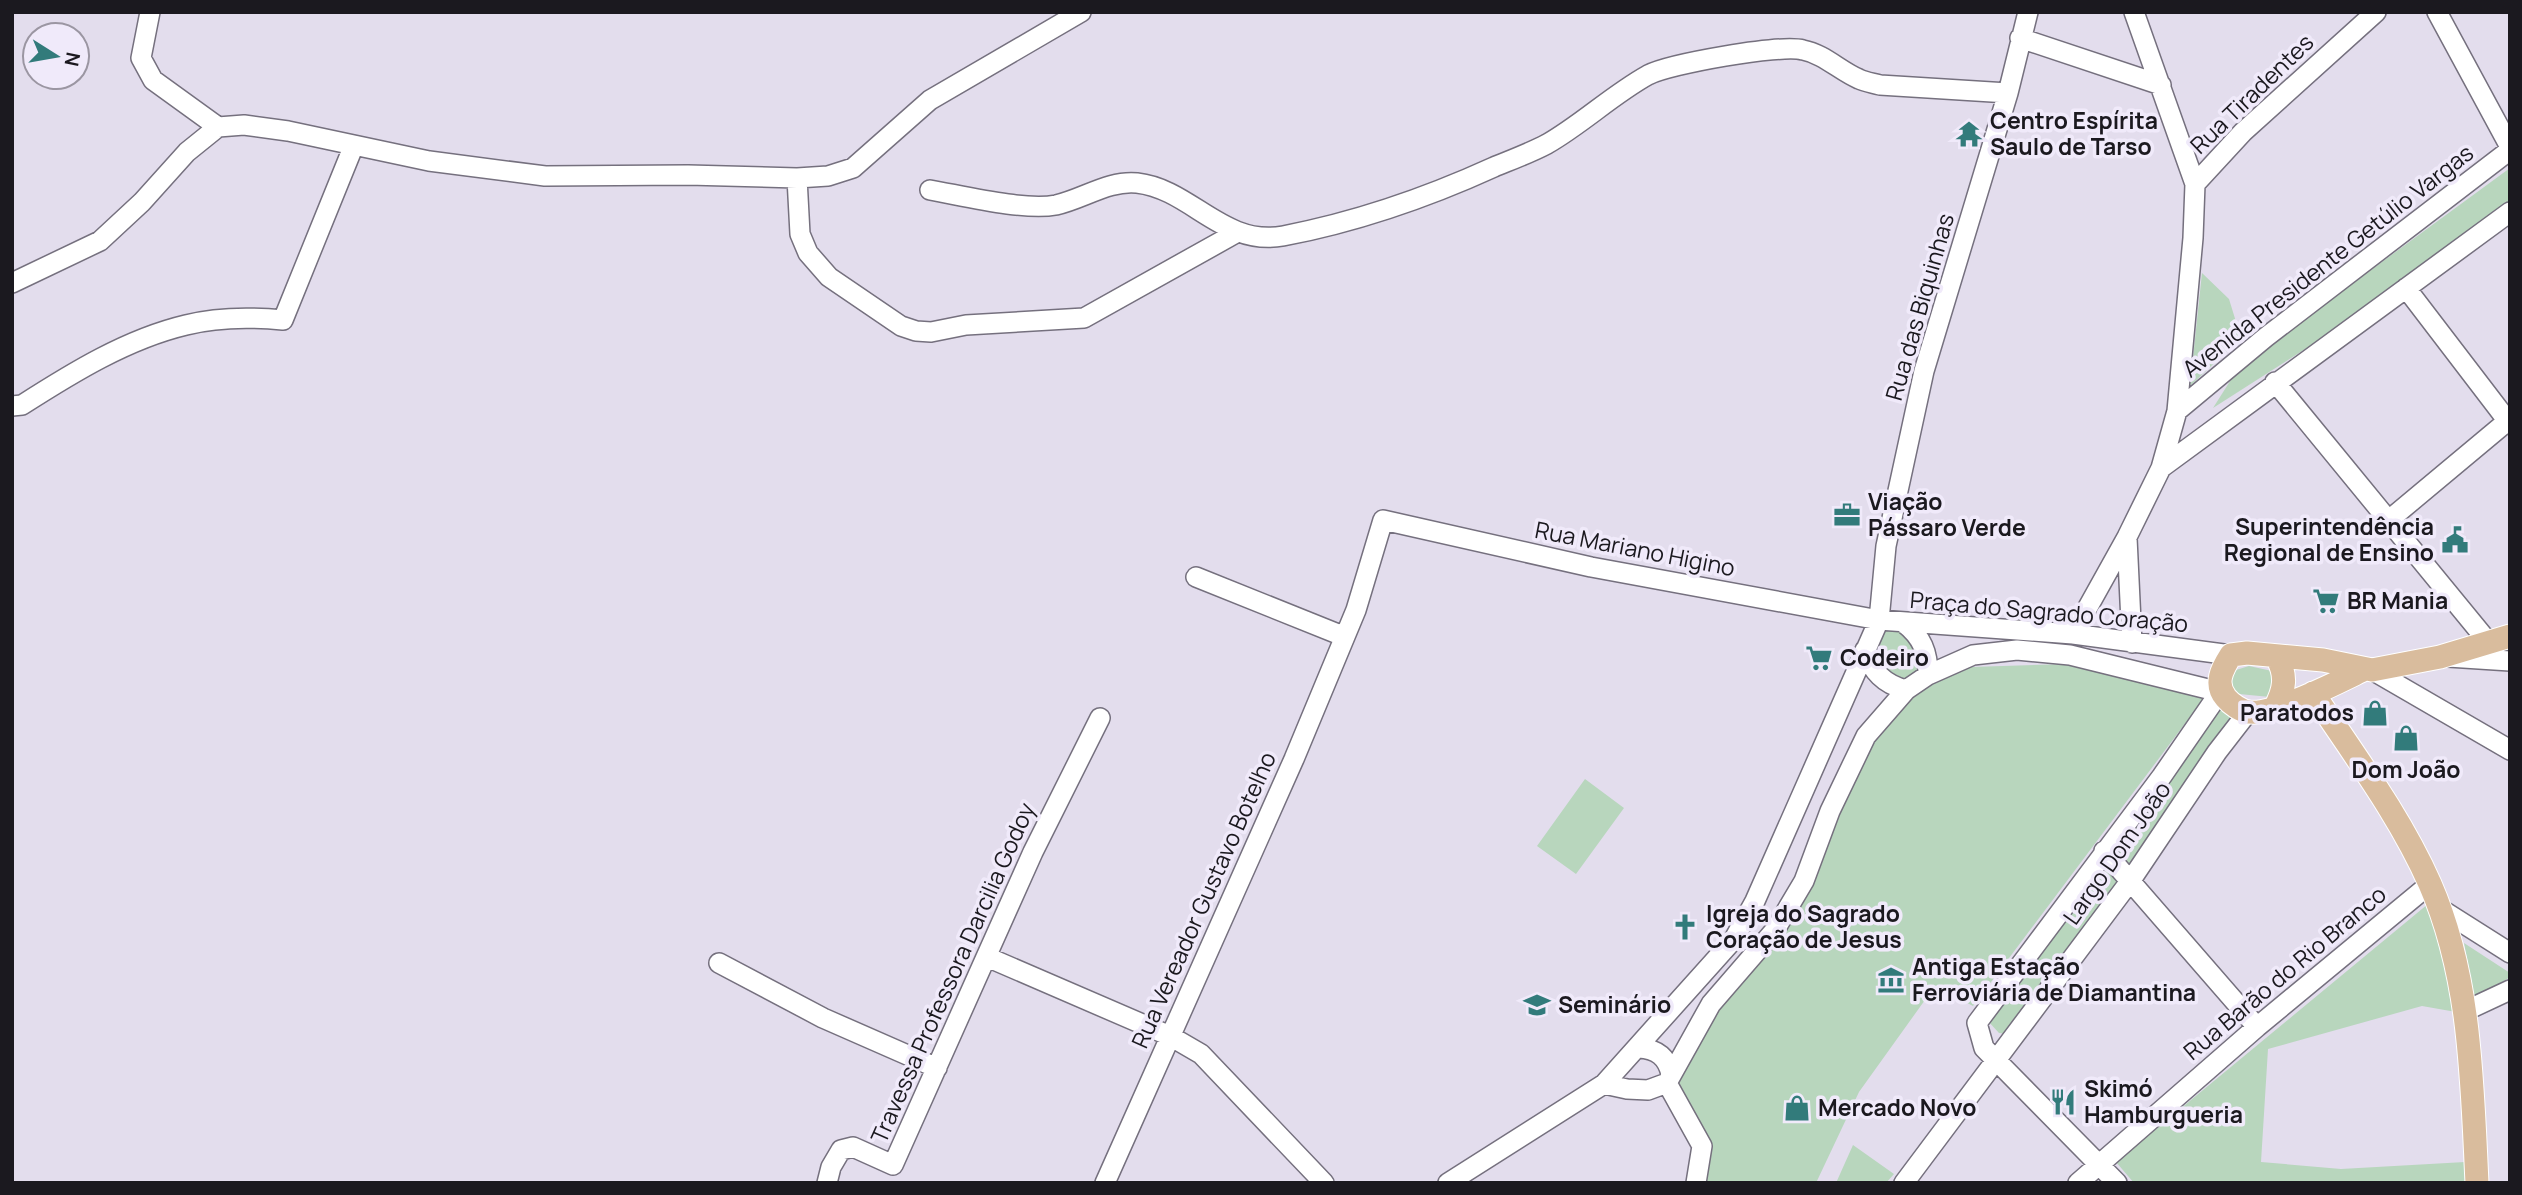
<svg xmlns="http://www.w3.org/2000/svg" width="2522" height="1195" viewBox="0 0 2522 1195" font-family="Manrope,sans-serif">
<rect width="100%" height="100%" fill="#e3dded"/>
<path fill="#b8d6bd" d="M2510,168V201L2346,323L2213,408L2232,378L2285,333Z
M2202,273L2229,299L2241,338L2190,386Z
M1882,624L1913,634L1923,672L1905,685L1894,681L1870,651Z
M2067,664L2205,697L1973,1006L1935,986L1859,1092L1816,1183H1706L1711,1146L1677,1080L1708,1021L1775,944L1870,741L1921,687L1971,667Z
M2249,666L2272,671L2270,697L2239,694L2228,685L2236,670Z
M2220,705L2234,717L2135,860L2006,1034L1999,1033L1988,1021Z
M1585,779L1624,808L1576,874L1537,846Z
M2428,904L2456,1012L2422,1006L2268,1049L2261,1162L2341,1169L2465,1162L2467,1183H2134L2116,1162Z
M2464,943L2510,973V977L2475,1000Z
M1853,1145L1894,1174L1886,1183H1836Z"/>
<g fill="none" stroke-linecap="round" stroke-linejoin="round">
<g stroke="#75707e" stroke-width="22">
<path id="minor" d="M150,12L141,58L153,80L218,127
M2134,12L2195,184L2193,238L2177,411L2161,468
M2437,12L2510,147
M2020,38L2161,85
M218,127L244,125L288,131L429,161L545,176L688,175L797,178L828,176L853,168L930,100L1081,12
M797,178L800,234L808,253L829,277L901,326L916,331L931,332L966,325L1084,318L1236,233
M2195,184L2243,132L2376,12
M930,190C964,196 1024,211 1056,205C1083,199 1109,180 1137,183C1191,189 1223,247 1283,236C1356,222 1426,198 1494,167C1511,160 1530,153 1547,144C1582,124 1612,95 1648,75C1669,64 1780,44 1803,50C1824,54 1840,71 1859,79C1865,82 1873,83 1880,85L2008,93
M12,283L100,241L142,202L187,152L218,127
M2406,288L2510,424
M2275,382L2489,643
M12,406L22,405C72,373 127,339 186,325C217,317 251,317 283,320L354,145
M2177,411L2266,337L2510,150
M2389,520L2510,419
M2127,538L2132,643
M1196,577L1343,636
M1904,623C1922,637 1928,652 1928,675
M2073,634L2127,537L2161,468L2510,212
M1865,650C1872,672 1884,684 1906,690
M2448,657L2510,661
M2372,670L2510,750
M2104,851L2257,1027
M2439,908L2510,953
M987,957L1170,1036L1201,1054L1324,1183
M719,963L823,1018L937,1068
M2465,1011L2510,990
M1639,1048C1657,1049 1667,1057 1671,1074
M1667,1083L1702,1146L1696,1183
M1604,1084L1627,1089L1648,1090L1667,1083L1711,1004L1775,930L1804,881L1830,811L1866,736L1906,690L1928,675L1973,655L2017,650L2070,655L2220,692L2162,776L1977,1023L1984,1048L2117,1183
M827,1183L831,1167L841,1150L853,1147L893,1165L1033,852L1100,718
M1105,1183L1294,759L1356,610L1383,520L1591,567L1879,620L2073,634L2231,655
M1448,1183L1604,1084L1734,939L1755,901L1879,620L1886,546L1924,371L2008,93L2028,12
M1904,1183L2131,880L2217,752L2248,712
M2078,1183L2257,1027L2430,884"/>
</g>
<g stroke="#fff" stroke-width="25">
<path id="major" d="M2365,669C2340,681 2273,716 2249,712C2241,711 2231,704 2226,698C2214,684 2222,669 2231,655L2247,653L2323,660L2372,670L2440,657L2510,636
M2313,693C2354,755 2400,816 2430,884C2471,977 2472,1083 2477,1183
M2275,708C2285,689 2287,676 2277,657"/>
</g>
<use href="#minor" stroke="#fff" stroke-width="19"/>
<use href="#major" stroke="#d9bc9d" stroke-width="23"/>
</g>
<defs>
<g id="temple-bare" transform="scale(2.1)"><path d="M0-6L5-2H3V0L6.5 2.5H4V6H1.5V3h-3V6H-4V2.5H-6.5L-3 0V-2H-5Z" fill="#327b7b" stroke="#f0eafa" stroke-width="2.5" paint-order="stroke"/></g>
<g id="office-bare" transform="scale(2.1)"><path d="M-6-3h4V-5.5h4V-3h4V5H-6ZM-1-4.5V-3h2v-1.5ZM-6 0V1H6V0Z" fill="#327b7b" stroke="#f0eafa" stroke-width="2.5" paint-order="stroke"/></g>
<g id="civic-bare" transform="scale(2.1)"><path d="M-.6-6.5H3V-4.5H.6V-3L4-1V1h2V6H-6V1h2V-1L-.6-3ZM-1.2 2.5V6h2.4V2.5Z" fill="#327b7b" stroke="#f0eafa" stroke-width="2.5" paint-order="stroke"/></g>
<g id="supermarket-bare" transform="scale(2.1)"><path d="M-6-5.5h2.5l.6 2H6L4.5 2H-2.5L-4.4-4H-6ZM-1.5 3.2a1.3 1.3 0 1 0 .1 0ZM3 3.2a1.3 1.3 0 1 0 .1 0Z" fill="#327b7b" stroke="#f0eafa" stroke-width="2.5" paint-order="stroke"/></g>
<g id="shop-bare" transform="scale(2.1)"><path d="M-5-2.5h2.3a2.7 3.5 0 0 1 5.4 0H5L5.5 6h-11ZM-1.5-2.5h3a1.5 2.3 0 0 0-3 0Z" fill="#327b7b" stroke="#f0eafa" stroke-width="2.5" paint-order="stroke"/></g>
<g id="church-bare" transform="scale(2.1)"><path d="M-1.2-6h2.4v3.5h3.3v2.4h-3.3V6h-2.4V-.1h-3.3v-2.4h3.3Z" fill="#327b7b" stroke="#f0eafa" stroke-width="2.5" paint-order="stroke"/></g>
<g id="museum-bare" transform="scale(2.1)"><path d="M0-6L6-3V-2H-6V-3ZM-5-1h2V3h-2ZM-1-1h2V3h-2ZM3-1h2V3H3ZM-6 4H6V6H-6Z" fill="#327b7b" stroke="#f0eafa" stroke-width="2.5" paint-order="stroke"/></g>
<g id="school-bare" transform="scale(2.1)"><path d="M0-5L7-2L0 1L-7-2ZM-4 1L0 2.5L4 1V4Q0 6-4 4Z" fill="#327b7b" stroke="#f0eafa" stroke-width="2.5" paint-order="stroke"/></g>
<g id="restaurant-bare" transform="scale(2.1)"><path d="M-5-6h1v4h1v-4h1v4h1v-4h1v5L-1.5 .5V6h-2V.5L-5-1ZM5-6V6H3V1.5H1.5Q1.5-4 5-6Z" fill="#327b7b" stroke="#f0eafa" stroke-width="2.5" paint-order="stroke"/></g>
</defs>
<g fill-rule="evenodd">
<use href="#temple-bare" x="1969" y="134"/>
<use href="#office-bare" x="1847" y="515"/>
<use href="#civic-bare" x="2455" y="540"/>
<use href="#supermarket-bare" x="2326" y="601"/>
<use href="#supermarket-bare" x="1819" y="658"/>
<use href="#shop-bare" x="2375" y="713"/>
<use href="#shop-bare" x="2406" y="738"/>
<use href="#church-bare" x="1685" y="927"/>
<use href="#museum-bare" x="1891" y="980"/>
<use href="#school-bare" x="1537" y="1005"/>
<use href="#restaurant-bare" x="2063" y="1102"/>
<use href="#shop-bare" x="1797" y="1108"/>
</g>
<g text-anchor="middle" stroke-width="7" stroke-linejoin="round" paint-order="stroke">
<g font-size="23" fill="#1b191f" stroke="#f0eafa">
<text transform="translate(2252 94) rotate(-44)" y="8">Rua Tiradentes</text>
<text transform="translate(2328 261) rotate(-38)" y="8">Avenida Presidente Getúlio Vargas</text>
<text transform="translate(1920 307) rotate(-74)" y="8">Rua das Biquinhas</text>
<text transform="translate(1635 549) rotate(11)" y="8">Rua Mariano Higino</text>
<text transform="translate(2049 612) rotate(5)" y="8">Praça do Sagrado Coração</text>
<text transform="translate(2117 853) rotate(-55)" y="8">Largo Dom João</text>
<text transform="translate(1204 900) rotate(-66)" y="8">Rua Vereador Gustavo Botelho</text>
<text transform="translate(953 973) rotate(-66)" y="8">Travessa Professora Darcilia Godoy</text>
<text transform="translate(2285 973) rotate(-40)" y="8">Rua Barão do Rio Branco</text>
</g>
<g font-size="23" font-weight="bold" fill="#1b191f" stroke="#f0eafa" text-anchor="start">
<text x="1990" y="129">Centro Espírita<tspan x="1990" dy="26">Saulo de Tarso</tspan></text>
<text x="1868" y="510">Viação<tspan x="1868" dy="26">Pássaro Verde</tspan></text>
<text x="2434" y="535" text-anchor="end">Superintendência<tspan x="2434" dy="26">Regional de Ensino</tspan></text>
<text x="2347" y="609">BR Mania</text>
<text x="1840" y="666">Codeiro</text>
<text x="2354" y="721" text-anchor="end">Paratodos</text>
<text x="2406" y="778" text-anchor="middle">Dom João</text>
<text x="1706" y="922">Igreja do Sagrado<tspan x="1706" dy="26">Coração de Jesus</tspan></text>
<text x="1912" y="975">Antiga Estação<tspan x="1912" dy="26">Ferroviária de Diamantina</tspan></text>
<text x="1558" y="1013">Seminário</text>
<text x="2084" y="1097">Skimó<tspan x="2084" dy="26">Hamburgueria</tspan></text>
<text x="1818" y="1116">Mercado Novo</text>
</g>
</g>
<rect width="2522" height="1195" fill="none" stroke="#1b191f" stroke-width="28"/>
<g transform="translate(56 56) rotate(101)"><circle r="33" fill="#f0eafa" stroke="#9b96a2" stroke-width="2"/>
<path d="M0-5L12 26L0 18L-12 26Z" fill="#327b7b"/>
<text y="-10" font-size="19" font-weight="bold" text-anchor="middle" fill="#1b191f">N</text>
</g>
</svg>
